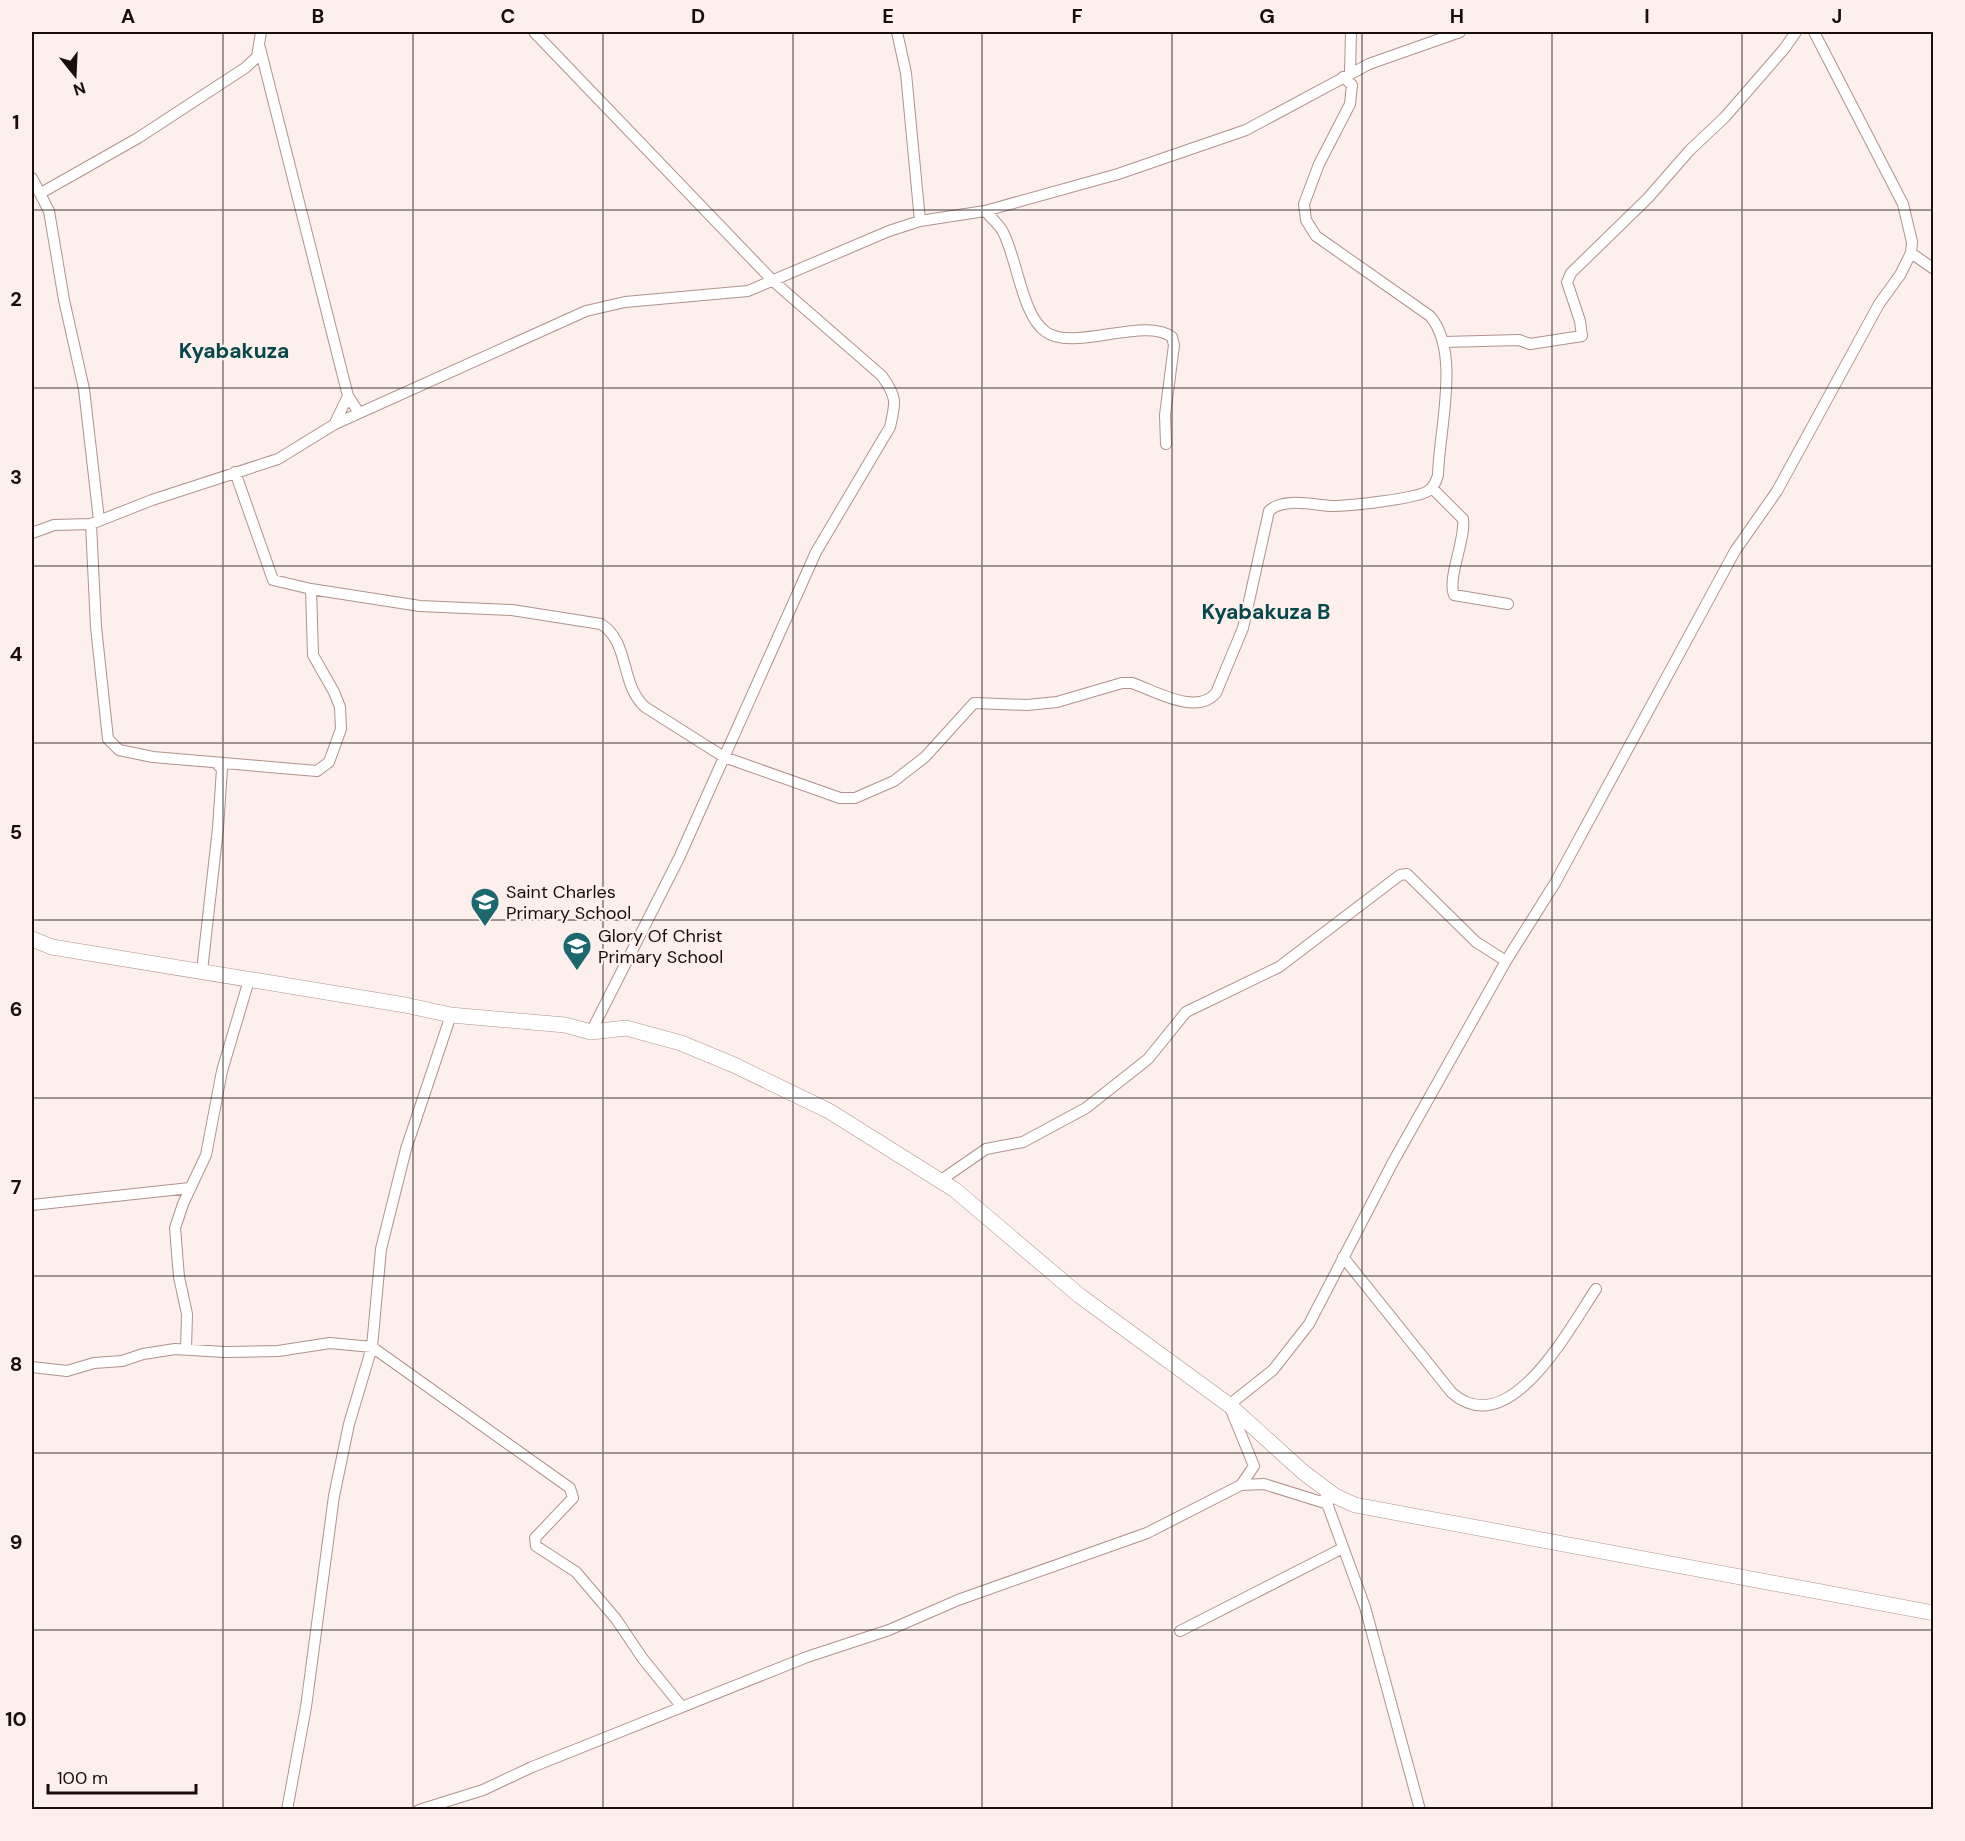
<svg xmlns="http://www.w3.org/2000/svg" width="1965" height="1841" viewBox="0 0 1965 1841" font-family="'DM Sans',sans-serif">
<rect width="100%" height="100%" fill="#fdefec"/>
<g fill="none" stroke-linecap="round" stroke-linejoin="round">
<g stroke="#b1928b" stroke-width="12">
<path id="street" d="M534,32L773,281L882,376C897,397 896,402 890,427L816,552L679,858L591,1032
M897,32L906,73L920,221
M260,48L348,396L359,413
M1350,73L1351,32
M32,178L49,211L64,300L84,389L99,520
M41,193L138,138L245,68L257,57L261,32
M985,211C991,218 999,224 1003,232C1017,258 1022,316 1046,332C1073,352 1145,316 1172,337L1174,345L1165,415L1166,444
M1911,253L1934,269
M1444,342L1519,340L1530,344L1582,336L1580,321L1567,282L1571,273L1648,198L1690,150L1725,117L1784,49L1796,32
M335,423L348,396
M1432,488L1463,519C1466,539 1447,578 1454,595L1508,604
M91,524L96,627L108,739L119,750L153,757L317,771L329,762L341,729L340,707L334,692L313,655L311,589L273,580L235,472
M32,533L54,525L91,524L152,500L278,459L335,424L586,311L625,302L748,291L889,231L920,221L985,211L1118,174L1246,130L1369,64L1460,32
M311,589L420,606L512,610L601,624C630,642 620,685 645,707L724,757L840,798H855L894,781L925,757L974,703L1027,705L1057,702L1122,683H1132C1155,691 1197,716 1216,693L1243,628L1269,511C1283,497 1314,505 1332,506C1349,506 1415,499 1428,491C1434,487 1436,482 1438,475C1439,430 1461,352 1430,316L1316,236L1306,220L1304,204L1319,164L1350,104L1352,85L1343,77
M202,971L218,828L222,769L217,764
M941,1180L986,1149L1023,1142L1086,1108L1148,1059L1186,1012L1279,967L1400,875L1407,874L1476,942L1506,961
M32,1205L190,1188
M1343,1257L1452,1393C1510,1443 1570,1327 1596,1289
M186,1349L187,1314L179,1277L175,1228L183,1204L206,1155L222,1071L249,980
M32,1367L67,1371L94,1363L122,1361L143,1354L175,1349L224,1352L278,1351L330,1343L372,1347L570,1488L573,1498L535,1538L536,1546L576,1572L616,1619L643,1659L682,1707
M1241,1485L1254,1466L1229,1405L1273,1370L1309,1324L1393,1162L1506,961L1555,883L1735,551L1777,491L1879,304L1900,275L1911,253L1912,242L1903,204L1814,32
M1325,1498L1365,1607L1420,1810
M1180,1631L1343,1548
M287,1810L306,1707L334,1496L349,1424L372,1347L381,1249L406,1149L451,1015
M419,1810L483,1790L532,1767L807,1657L889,1630L958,1600L1147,1533L1241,1485L1264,1484L1328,1504"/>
</g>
<g stroke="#b1928b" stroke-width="16">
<path id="secondary" d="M32,939L52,947L405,1005L451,1015L565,1025L591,1032L626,1028L681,1043L734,1065L829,1111L955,1190L1080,1296L1229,1405L1303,1472L1335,1496L1355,1505L1934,1613"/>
</g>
<use href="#street" stroke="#fff" stroke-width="10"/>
<use href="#secondary" stroke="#fff" stroke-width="15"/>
</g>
<path fill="none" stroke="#190e0c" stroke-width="1.5" stroke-opacity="0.55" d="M223,32V1810M413,32V1810M603,32V1810M793,32V1810M982,32V1810M1172,32V1810M1362,32V1810M1552,32V1810M1742,32V1810M32,210H1934M32,388H1934M32,566H1934M32,743H1934M32,920H1934M32,1098H1934M32,1276H1934M32,1453H1934M32,1630H1934"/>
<defs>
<g id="school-pin" transform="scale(1.5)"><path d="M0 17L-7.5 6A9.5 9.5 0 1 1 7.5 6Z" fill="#1b686e" stroke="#fdefec"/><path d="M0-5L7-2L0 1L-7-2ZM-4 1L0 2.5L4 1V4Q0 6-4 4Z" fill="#fff"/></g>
</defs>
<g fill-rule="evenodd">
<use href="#school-pin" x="485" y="902"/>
<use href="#school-pin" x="577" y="946"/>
</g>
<g text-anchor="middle" stroke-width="4.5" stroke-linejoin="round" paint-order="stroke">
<g font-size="18" fill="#190e0c" stroke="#fdefec" text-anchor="start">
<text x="506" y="898">Saint Charles<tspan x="506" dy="21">Primary School</tspan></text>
<text x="598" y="942">Glory Of Christ<tspan x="598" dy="21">Primary School</tspan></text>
</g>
<g font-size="21" font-weight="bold" fill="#06484d" stroke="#fdefec">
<text x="234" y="358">Kyabakuza</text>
<text x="1266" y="619">Kyabakuza B</text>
</g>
</g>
<rect width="1965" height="1841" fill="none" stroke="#fdefec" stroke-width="66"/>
<g transform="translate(75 75) rotate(162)" stroke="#fdefec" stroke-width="4.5" paint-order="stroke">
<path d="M0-4.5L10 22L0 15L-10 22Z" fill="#190e0c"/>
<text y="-9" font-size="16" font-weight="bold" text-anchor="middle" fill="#190e0c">N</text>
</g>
<path d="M48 1784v9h148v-9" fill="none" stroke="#190e0c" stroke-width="3"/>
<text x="57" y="1784" font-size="18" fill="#190e0c" stroke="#fdefec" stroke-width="4.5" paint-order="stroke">100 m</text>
<rect x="33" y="33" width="1899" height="1775" fill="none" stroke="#190e0c" stroke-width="2"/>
<g font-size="20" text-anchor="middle" font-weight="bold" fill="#190e0c">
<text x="128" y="23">A</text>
<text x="318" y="23">B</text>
<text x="508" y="23">C</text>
<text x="698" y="23">D</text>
<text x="888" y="23">E</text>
<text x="1077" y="23">F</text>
<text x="1267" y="23">G</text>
<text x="1457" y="23">H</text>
<text x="1647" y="23">I</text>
<text x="1837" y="23">J</text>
<text x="16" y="129">1</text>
<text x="16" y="306">2</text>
<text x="16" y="484">3</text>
<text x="16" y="661">4</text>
<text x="16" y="839">5</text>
<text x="16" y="1016">6</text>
<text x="16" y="1194">7</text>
<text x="16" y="1371">8</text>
<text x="16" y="1549">9</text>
<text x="16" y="1726">10</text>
</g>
</svg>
